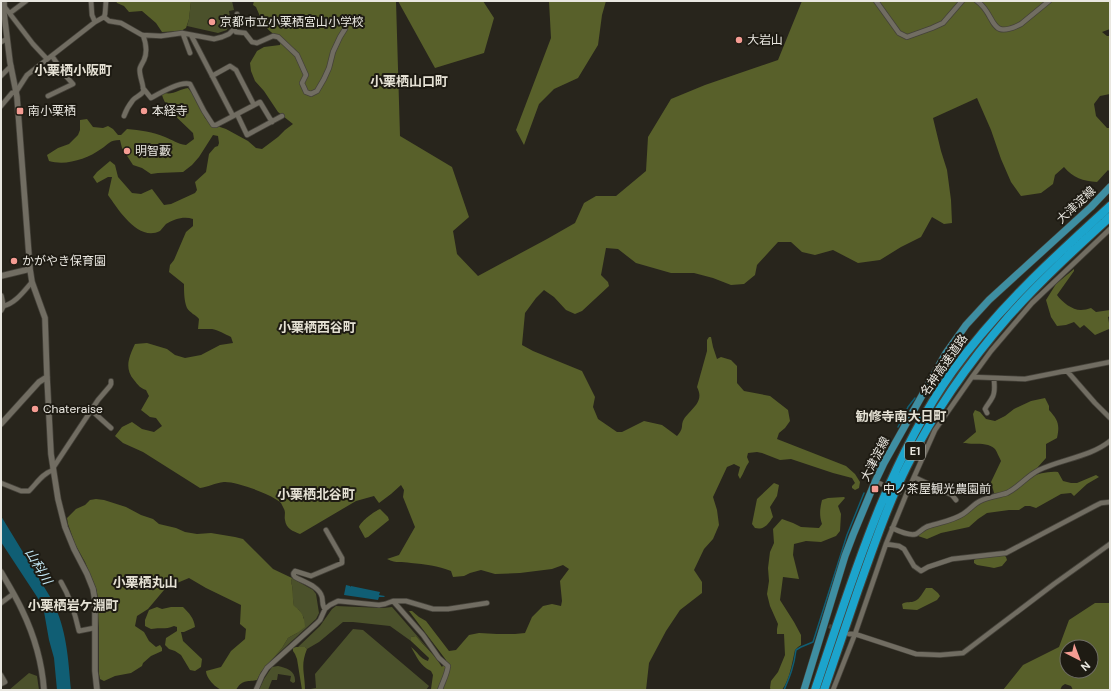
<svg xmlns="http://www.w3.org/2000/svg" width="1111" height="691" viewBox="0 0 1111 691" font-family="'DM Sans','Noto Sans JP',sans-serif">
<rect width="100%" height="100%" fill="#28251c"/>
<path fill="#4b512b" d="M191,1H232L234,10L229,11L230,17L227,30L218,33L187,26L189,19Z
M292,578L313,590L316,594L319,613L316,619L270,661L282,648L288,638L297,633L304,618L299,610L294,607C292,598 294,590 291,582Z
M336,606L383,608L392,607L432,653L416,636L411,637V641L390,626L353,622H343L319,642L307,649L305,647H298L320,626L332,609Z
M353,629L363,630L429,686L426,690H305L316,688L315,674Z
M278,666C287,668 296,671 295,682L293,683L290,681L291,676L278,674L277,680H272L268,690H259L264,679L272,667Z
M29,673L37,676L39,690H9Z"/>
<path fill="#58602a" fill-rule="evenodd" d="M116,1H191L189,19L186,28L181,31L162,32L156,23L142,11L129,12L124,6L117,3Z
M254,1H396L400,136L452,167L469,217L453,231L457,254L478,276L547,239L575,223L584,203L596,196H616L646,171L648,137L671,99L705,85L778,60L802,1H1110V29L1102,32L1107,36H1110V94L1100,96L1094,104L1096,116L1107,128H1110V172L1108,170L1097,182C1083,181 1073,178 1064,167L1055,175L1053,184L1041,193L1021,196L1011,182L1001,159L991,130L977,98L933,118L941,151L947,170L951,200L952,223L944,224L932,217L921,237L901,247L880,260L858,263L833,250L815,255L802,252L791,242H778L757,265L755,275L744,284L731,285L713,278L694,273H671L636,263L618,249L606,248L601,275L608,282L609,286L582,311L575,314L566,310L554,297L544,290L536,298L525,313L522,345L533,351L582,371L595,397L593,407L598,419L617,432H622L644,421L662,425L677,436C685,427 680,426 684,419C685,417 687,415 688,414C697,404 703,399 697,387L707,351V340L709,337H711L713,347L717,359L721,357L731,360L737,366V383L744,391L770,396L788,410L790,421L785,428L779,433L777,439L846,466L855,474L860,482L859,488L855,490L852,488V486L855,483L852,478L833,473L791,459L780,460L762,453L757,452L748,453L747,457L749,462C745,467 744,473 740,479L738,475L740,467L734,464L727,467L713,497L717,510L719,525L713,539L704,549L694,570L702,582V593L680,610L666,631L649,663L646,690H430L431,689L433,675L431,671C420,666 417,657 411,647C418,652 419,658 428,661L429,658L411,641V637L416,636C424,646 435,655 442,667L446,660L409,611H412L419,617L426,621L449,651L456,650L469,635L479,633L497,634H515L525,633L532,617L543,606L552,604L561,606L562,601L560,581L569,569L563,565L552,569L520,573L495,574L481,570L470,573L464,576L453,577L451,571C438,566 425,564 411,563C401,561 397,564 387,559L399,555L415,527L403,497L404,490L401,485L391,494L379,503L374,496L356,501L300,534C293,531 286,529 285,520C284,516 286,513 284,509C283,507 282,505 281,503C274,495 235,481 224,482C215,483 208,487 200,488L143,452L123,443L115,436L122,427L132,422L142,429L154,432L162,426L156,418L150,417L141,410L149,396L146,390C140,388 138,385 134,380C124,368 129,357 135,344L147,343L167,349L175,355L185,358L201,355L220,345L233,343L231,337C225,334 218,330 212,329C207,329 203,329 198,329L199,319C196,315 190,313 187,308C184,301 184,291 184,284L169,272L170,265L174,260L186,232L193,226V219C184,216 174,219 166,224C164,226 162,229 160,231C138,242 118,209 108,195L112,177H108L97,183L93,177L97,172L110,161L115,165L118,177L132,193L141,194L152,189L164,205L171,204L195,193L197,190L195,182L206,172L209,154L215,147L218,146L219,143L218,136L213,135L199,157L192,165L183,172L158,173L151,174L142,168L133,165L122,148L120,140C109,140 109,144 101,149C87,159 66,166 49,161L47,155L58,148L69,144L78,135L80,130V120L87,119L93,127L103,128L108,126L113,129L118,135H121L127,129C140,130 153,132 165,137C173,140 177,144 186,145L194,139L193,133L168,109L163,98L162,95L165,93C173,95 180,89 188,88L195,97L205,118L211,124L226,129L248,141L256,148L262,149L278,137L285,130L293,124L278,112L264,91L255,81L251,71L250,63L257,51L264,47L280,45L281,39C278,35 274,35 271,32C263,26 260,16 256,7L253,5Z
M398,1H483L494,18L484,53L435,68Z
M549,1H606L602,15L598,45L578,78L554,89L539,104L524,145L516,130L551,38Z
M1074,269V271L1057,295C1062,302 1072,310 1081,310C1084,310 1088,309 1091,308L1096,312L1110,310V316L1108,317L1109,323V329L1095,335L1084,325L1080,328L1074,322L1066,325L1057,326L1051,317L1046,300L1056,284Z
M1045,398L1049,406V410C1058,420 1060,424 1057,438L1046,444V458L1029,477C1039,474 1048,471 1058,472L1063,481L1071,483H1077L1096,475L1099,477L1087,484L1074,496L1071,493L1061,494L1036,508L1030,506H1025L1019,510H1009L987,513L978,519L969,527L941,533L927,539L915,535L927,528L952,521L978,500L990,499L994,493L991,482L1001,461C999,457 997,452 995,449C987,441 973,445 963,443L976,432L973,414L975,410L980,412L986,419L995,421L1005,416L1014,409L1031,401Z
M774,483L779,485L777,496L770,507L773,517C768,524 765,530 755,528L752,524L757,499Z
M844,497L845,498L838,506L841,514L840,531L836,536L821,542L806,541L794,544L793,555L799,579L783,577L780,600L794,622L801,635V645L798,647L795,650C792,663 790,679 782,690H771L770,688L771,681L778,672L785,655L784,634H777V629L778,624L770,606L767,594L769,581L768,568L770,552L774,543L773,529L782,519L793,523L801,527L819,528L822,524C819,515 820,508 822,500L828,498Z
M96,499L104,500L126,507L141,515L153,519L159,524L176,528L185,532L197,534L211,533L235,537L243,539L273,569L292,578L291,582C294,590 292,598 294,606C303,612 304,617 305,627L297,633L288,638L282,648L261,672L257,680C247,682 242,679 236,690C232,690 227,691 223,690C216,689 206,678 206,671L221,667L231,651L245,639L246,629L240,624L241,605L206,588L189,578L177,583L164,590L148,609L137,616L135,626L144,632L149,641L156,647L160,645L162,648V651L151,656L143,663L142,666L131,673L115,676L104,681L100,679L99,674V628L98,615L99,603L96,588L85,562L75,544L68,524L67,518L76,509L85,505L90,500Z
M380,509L388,517L389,520L368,537L365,538L359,527C361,521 375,511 380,509Z
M1004,555L1006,557L1007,560L1002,566L994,568L989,567L977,565L974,563V560L979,557H989Z
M926,588H932L938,593L940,596L937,600L917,610L903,609L902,604C907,601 911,603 915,601C920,599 923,592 926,588Z
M1095,603H1110V690H1073L1071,686L1065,684L1062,686L1060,690H1003L1023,665L1059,647L1069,620ZM1067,647H1091V671H1067Z
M157,607L162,609L171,607H183C189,613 194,618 195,627L184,632H181L183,641L202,659L201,667L195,671L190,670L181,655L175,651L169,649L165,645L166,638L177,631V627L174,626C164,630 161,627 151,629L145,626V620L149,610Z
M296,647H305L307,649C300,666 305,673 305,690H302L297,659L295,654L293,651V648Z"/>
<path fill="#105e74" d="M1,516L52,600C67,630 68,657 71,690H57L54,658L49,640L43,606L1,542Z
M346,585L350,586L351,587V586L380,592L379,595L385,596L384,597H379L378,600L344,595Z"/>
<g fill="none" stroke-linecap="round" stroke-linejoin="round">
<path stroke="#105e74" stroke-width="1.5" d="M898,427L908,407L915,398
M875,470L884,453
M784,690C790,676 794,666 796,650L801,647L813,642L847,535L864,493"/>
<path stroke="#454239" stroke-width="4.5" stroke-dasharray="4.5 2" stroke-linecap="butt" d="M881,484L902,493
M829,626L846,633"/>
<g stroke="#45423a" stroke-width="6">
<path id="minor" d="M91,1L92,15L95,22
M876,1L899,33L907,37L932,28L943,23L962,1
M977,1C997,15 988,41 1021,24L1049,1
M4,6L33,44L47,59
M10,13L26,1
M104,17L109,21L121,23L142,35L161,36L182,33L214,39L222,37L229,34L234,29L236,25L237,14
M104,17L105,14L106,1
M234,29L236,32L245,33L252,42L257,43L273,36L278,37L297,55L306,75L302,83L306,92L311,94L317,91L324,79L329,68L333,52L340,37L345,29
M183,34L190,53
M191,35L233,116
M1,42L7,39
M1,76L11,66
M212,76L230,66L236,70L254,105
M143,88L151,98C160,93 180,81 190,84L204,111L213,125H216L260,102L272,122
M48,96L73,84L65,75L52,56
M1,106L12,93L16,92L27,75L95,22L104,17
M237,114L247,135L282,116
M124,116C126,110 129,105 133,100C136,97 141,95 143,92C145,87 138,74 140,68C141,65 143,62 144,60C148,51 146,43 143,35
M3,306C15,304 24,291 32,282
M1067,371L1095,403L1110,418
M972,377L1025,379L1110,362
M91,410L111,428
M987,413L985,409C987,405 990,402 992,398C996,392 994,385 994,378
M53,468L98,400L110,386L111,384V381
M914,477L952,495L956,500
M875,482L881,484
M1,483L21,491H29C37,483 42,474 53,470
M892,528C899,531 908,536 916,534C920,532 924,527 929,526C941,522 952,521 963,514C969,510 974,504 980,501C988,497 998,496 1007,493C1019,487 1027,476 1039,470C1062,459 1090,457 1110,441
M886,544L899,546L904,549L914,566L921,571L928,567L952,559L1006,553L1095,506L1101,503L1110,502
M61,582C70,597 75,613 79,631L94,628
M393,601H406L433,609H448L487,603
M1,603L13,594
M325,609C322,606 323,602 322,597C319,586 304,582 295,577C293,575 293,573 295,571L311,576L342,563V558L326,530
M849,634H855L916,654L940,655L963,653L1054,584L1110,544
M1,675L5,682L1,684
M256,690L262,676L267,668L316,624L320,620L325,609L330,605L338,601L379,605L385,604L393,601L423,635L439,658L448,666C447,675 443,681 440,690
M833,690L855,634L886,544L906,495L935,430L972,377L991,351L1032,303L1110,229"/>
</g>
<g stroke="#45423a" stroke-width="7">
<path id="tertiary" d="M4,1V13L10,62L17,97L30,269L32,282L45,318L47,377L51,454L58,499L65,527L74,549L87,574L93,589L95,601V671L97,690
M1,276L30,269
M1,296L3,306L1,310
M1,424L39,382L47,377
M1,572C8,584 16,597 22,610C34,635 42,662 44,690"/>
</g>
<g stroke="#45423a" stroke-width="8">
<path id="primary" d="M804,690L845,556L853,535L875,482L884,463L946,353L966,325L989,300L1091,207L1110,187"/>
</g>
<g stroke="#45423a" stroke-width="10">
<path id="motorway" d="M815,690C852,581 885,467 952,372C997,309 1053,258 1110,206
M824,690C835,657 847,623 858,590C873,548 887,506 907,466C934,412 969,362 1009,316C1040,281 1075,249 1110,217"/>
</g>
<use href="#minor" stroke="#716d62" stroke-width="4.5"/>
<use href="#tertiary" stroke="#716d62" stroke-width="5.5"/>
<use href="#primary" stroke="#3e8ea2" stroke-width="7"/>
<use href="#motorway" stroke="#1ca4cc" stroke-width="8"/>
</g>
<g fill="#f59c93" stroke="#1e1b13" stroke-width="1.5">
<circle cx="212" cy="22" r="4"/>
<circle cx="739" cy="40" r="4"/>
<rect x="16" y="107" width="8" height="8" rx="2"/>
<circle cx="144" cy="111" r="4"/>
<circle cx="127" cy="151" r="4"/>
<circle cx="14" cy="261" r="4"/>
<circle cx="35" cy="409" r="4"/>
<rect x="871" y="485" width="8" height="8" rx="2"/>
</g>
<g text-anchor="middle" stroke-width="4" stroke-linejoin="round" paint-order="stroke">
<rect fill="#1e1b13" stroke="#acaaa2" stroke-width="1" x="905" y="442" width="20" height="18" rx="3"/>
<g font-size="11" font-weight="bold" fill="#e9e7e0">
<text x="915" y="455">E1</text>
</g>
<g font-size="12" fill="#e9e7e0" stroke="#1e1b13" text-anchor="start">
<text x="220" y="26">京都市立小栗栖宮山小学校</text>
<text x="747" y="44">大岩山</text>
<text x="28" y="115">南小栗栖</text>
<text x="152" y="115">本経寺</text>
<text x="135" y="155">明智藪</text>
<text x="22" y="265">かがやき保育園</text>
<text x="43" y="413">Chateraise</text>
<text x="883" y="493">中ノ茶屋観光農園前</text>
</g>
<g font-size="12" fill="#e9e7e0" stroke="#1e1b13">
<text transform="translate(1076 205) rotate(-43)" y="4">大津淀線</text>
<text transform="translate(944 365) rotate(-55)" y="4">名神高速道路</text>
<text transform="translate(875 459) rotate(-63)" y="4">大津淀線</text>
</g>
<g font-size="13" font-weight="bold" fill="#e5e1d4" stroke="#1e1b13">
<text x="73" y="75">小栗栖小阪町</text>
<text x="409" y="86">小栗栖山口町</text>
<text x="317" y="332">小栗栖西谷町</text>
<text x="901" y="421">勧修寺南大日町</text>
<text x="316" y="499">小栗栖北谷町</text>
<text x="145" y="587">小栗栖丸山</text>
<text x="73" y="610">小栗栖岩ケ淵町</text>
</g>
<g font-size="13" font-style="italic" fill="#c4e9f7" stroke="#1e1b13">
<text transform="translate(39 566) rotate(59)" y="5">山科川</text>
</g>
</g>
<rect width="1111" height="691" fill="none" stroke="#e9e7e0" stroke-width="4"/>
<g transform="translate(1079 659) rotate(138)"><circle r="19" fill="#1e1b13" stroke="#6f6d65"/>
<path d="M0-3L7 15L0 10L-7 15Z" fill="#f59c93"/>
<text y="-6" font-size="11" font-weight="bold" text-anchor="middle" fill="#e9e7e0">N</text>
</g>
</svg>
